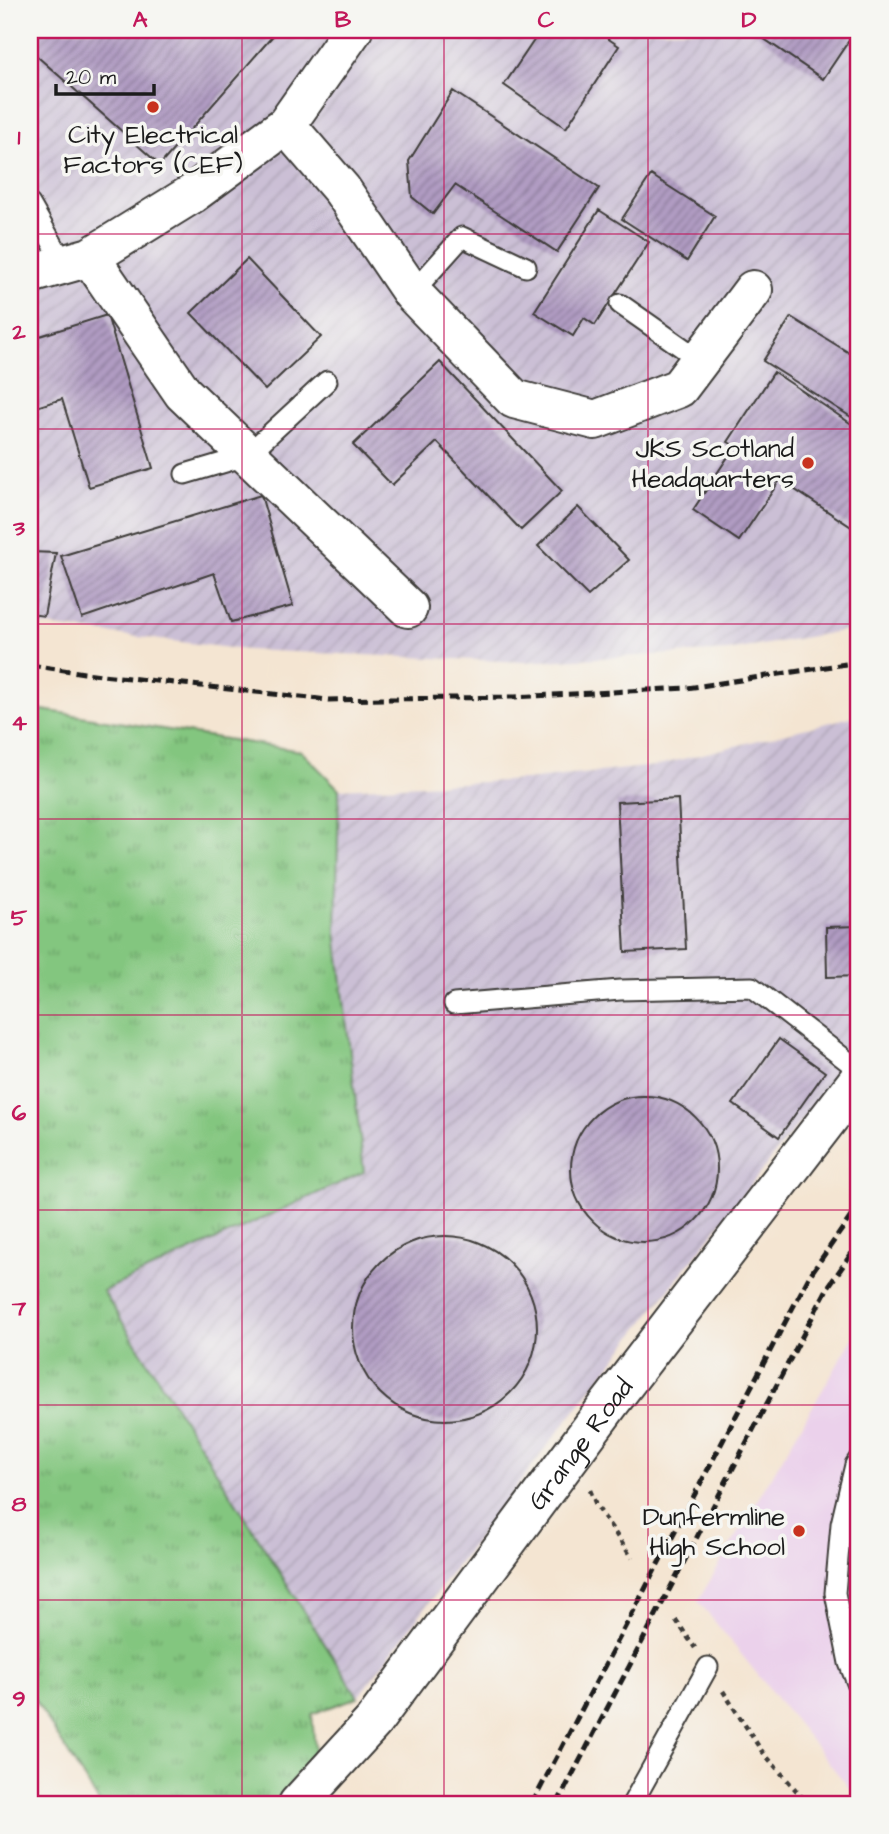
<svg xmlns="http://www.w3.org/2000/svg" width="889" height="1834" viewBox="0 0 889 1834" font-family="'Architects Daughter',sans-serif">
<defs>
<pattern id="industrial-furrows" width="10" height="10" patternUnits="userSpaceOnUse" patternTransform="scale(1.75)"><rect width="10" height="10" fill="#cbbfd5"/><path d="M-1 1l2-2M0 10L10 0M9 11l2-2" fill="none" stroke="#aea4b6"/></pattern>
<pattern id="grass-tufts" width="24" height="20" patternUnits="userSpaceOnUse" patternTransform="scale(1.75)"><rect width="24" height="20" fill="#83c67f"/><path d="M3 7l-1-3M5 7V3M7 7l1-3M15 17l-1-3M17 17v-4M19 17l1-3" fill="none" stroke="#6aa067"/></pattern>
<pattern id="building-hatch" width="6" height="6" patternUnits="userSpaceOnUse" patternTransform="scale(1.75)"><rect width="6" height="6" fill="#b09bc2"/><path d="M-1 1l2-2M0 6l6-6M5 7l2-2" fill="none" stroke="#8e7e9d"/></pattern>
</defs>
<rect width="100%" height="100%" fill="#f6f6f2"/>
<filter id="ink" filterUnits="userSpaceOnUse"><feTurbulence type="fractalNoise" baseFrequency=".0143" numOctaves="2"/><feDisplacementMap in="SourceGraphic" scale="14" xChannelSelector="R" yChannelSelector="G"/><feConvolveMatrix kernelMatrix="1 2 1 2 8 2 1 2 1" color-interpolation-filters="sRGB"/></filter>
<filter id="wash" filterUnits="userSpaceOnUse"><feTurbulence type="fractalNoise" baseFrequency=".00686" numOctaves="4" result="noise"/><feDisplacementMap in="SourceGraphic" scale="28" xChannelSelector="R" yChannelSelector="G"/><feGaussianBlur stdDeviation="1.57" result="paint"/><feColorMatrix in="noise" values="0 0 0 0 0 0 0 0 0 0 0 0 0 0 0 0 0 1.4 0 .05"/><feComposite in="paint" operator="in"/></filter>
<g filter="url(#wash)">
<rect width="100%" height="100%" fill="#f4e5d2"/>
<path fill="#ebd1eb" d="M859,1328V1800L698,1601Z"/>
<path fill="url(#industrial-furrows)" d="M30,30H859V628L728,651L524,662L247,650L30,624Z
M859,715V1046L551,1441L358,1697L102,1290L364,1172L336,932L339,789L526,780L655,766Z"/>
<path fill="url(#grass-tufts)" stroke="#50714e" stroke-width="2" d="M30,708L301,751L339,789L336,932L364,1172L103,1291L358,1697L312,1714L315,1750L275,1804H100L30,1692Z"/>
<g id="blocks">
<path fill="url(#building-hatch)" d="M30,30H278L160,165L30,50Z
M541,30H595L619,46L566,128L504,85Z
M751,30H856L823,79Z
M453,91L599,188L557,252L455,185L433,214L412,197L409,161Z
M651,175L715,216L687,261L622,219Z
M599,210L649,242L595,325L584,318L573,336L534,312Z
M247,259L321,337L265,390L191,313Z
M107,315L153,468L89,487L62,399L30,409V339Z
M791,317L859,359V422L763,361Z
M440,362L562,491L521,530L437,442L392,485L353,445Z
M774,372L859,429V525L856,530L780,480L739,541L693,510L735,446L728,442Z
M261,495L293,606L231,622L214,573L82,618L61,556Z
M578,507L629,560L588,596L538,546Z
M30,552L56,553L44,616L30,614Z
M859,556V572L852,567Z
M678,799L686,949L625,952L617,802Z
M859,926V976L827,977L826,927Z
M779,1039L825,1072L779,1137L733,1104Z
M571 1169a73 73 0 1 1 146 0a73 73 0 1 1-146 0Z
M353 1328a92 92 0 1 1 184 0a92 92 0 1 1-184 0Z"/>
</g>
</g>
<g filter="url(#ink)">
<use href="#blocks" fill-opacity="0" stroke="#3c3a37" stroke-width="2"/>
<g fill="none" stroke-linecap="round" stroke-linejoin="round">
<g stroke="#3c3a37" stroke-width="23">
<path id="lane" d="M30,204L65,265
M412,293L462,237L526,267
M620,304L700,360
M185,474L246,456L327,381
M454,1004L620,990L752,987L859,1070
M859,1459L855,1465L841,1524L835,1593L849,1663L859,1688
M632,1804L708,1667"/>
</g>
<g stroke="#3c3a37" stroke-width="42">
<path id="street" d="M286,125L342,190L412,293L514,399L595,420L679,388L753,290
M90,257L183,393L408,608
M30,274L90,257L192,194L286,125L353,30"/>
</g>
<g stroke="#3c3a37" stroke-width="42">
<g id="secondary">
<path id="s1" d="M298,1804L373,1722L610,1403L859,1079"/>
</g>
</g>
<path stroke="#3c3a37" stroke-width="4.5" stroke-dasharray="5 5" stroke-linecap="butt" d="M590,1490L596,1505L632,1558
M676,1620L695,1648
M723,1691L761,1750L808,1804"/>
<use href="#lane" stroke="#fff" stroke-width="19"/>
<use href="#street" stroke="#fff" stroke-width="38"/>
<use href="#secondary" stroke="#fff" stroke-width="38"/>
<path stroke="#1c1c1c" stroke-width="5" stroke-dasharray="10 5" stroke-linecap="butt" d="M30,665L84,673L328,700L515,697L687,688L859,662
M532,1804L810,1275L859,1205
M557,1804L828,1287L859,1243"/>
</g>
</g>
<path fill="none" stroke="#c2185b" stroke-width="2" stroke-opacity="0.55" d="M242,30V1804M444,30V1804M648,30V1804M30,234H859M30,429H859M30,624H859M30,819H859M30,1015H859M30,1210H859M30,1405H859M30,1600H859"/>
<g fill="#c8321e" stroke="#f6f6f2" stroke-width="2.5">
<circle cx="153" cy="107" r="7"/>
<circle cx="808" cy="463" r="7"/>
<circle cx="799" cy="1531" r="7"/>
</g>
<g text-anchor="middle" stroke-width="7" stroke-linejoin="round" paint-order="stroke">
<g font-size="26" fill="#1c1c1c" stroke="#f6f6f2" text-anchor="end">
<text x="153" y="143" text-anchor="middle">City Electrical<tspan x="153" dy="30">Factors (CEF)</tspan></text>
<text x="794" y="457">JKS Scotland<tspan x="794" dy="30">Headquarters</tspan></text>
<text x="785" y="1525">Dunfermline<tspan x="785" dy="30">High School</tspan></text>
</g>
<g font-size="26" fill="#1c1c1c" stroke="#f6f6f2">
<text dy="9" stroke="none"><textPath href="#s1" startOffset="458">Grange Road</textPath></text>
</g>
</g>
<rect width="889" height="1834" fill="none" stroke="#f6f6f2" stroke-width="77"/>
<path d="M56 84v10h98v-10" fill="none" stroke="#1c1c1c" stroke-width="3.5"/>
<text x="66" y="84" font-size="21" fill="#1c1c1c" stroke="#f6f6f2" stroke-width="5" paint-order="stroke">20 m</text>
<rect x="38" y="38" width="812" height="1758" fill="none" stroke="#c2185b" stroke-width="2.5"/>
<g font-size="23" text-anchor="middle" font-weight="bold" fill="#c2185b">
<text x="140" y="27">A</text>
<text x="343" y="27">B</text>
<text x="546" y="27">C</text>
<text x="749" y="27">D</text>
<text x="19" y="144">1</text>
<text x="19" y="339">2</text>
<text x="19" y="535">3</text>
<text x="19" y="730">4</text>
<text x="19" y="925">5</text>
<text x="19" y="1120">6</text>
<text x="19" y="1315">7</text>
<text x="19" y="1511">8</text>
<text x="19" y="1706">9</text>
</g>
</svg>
